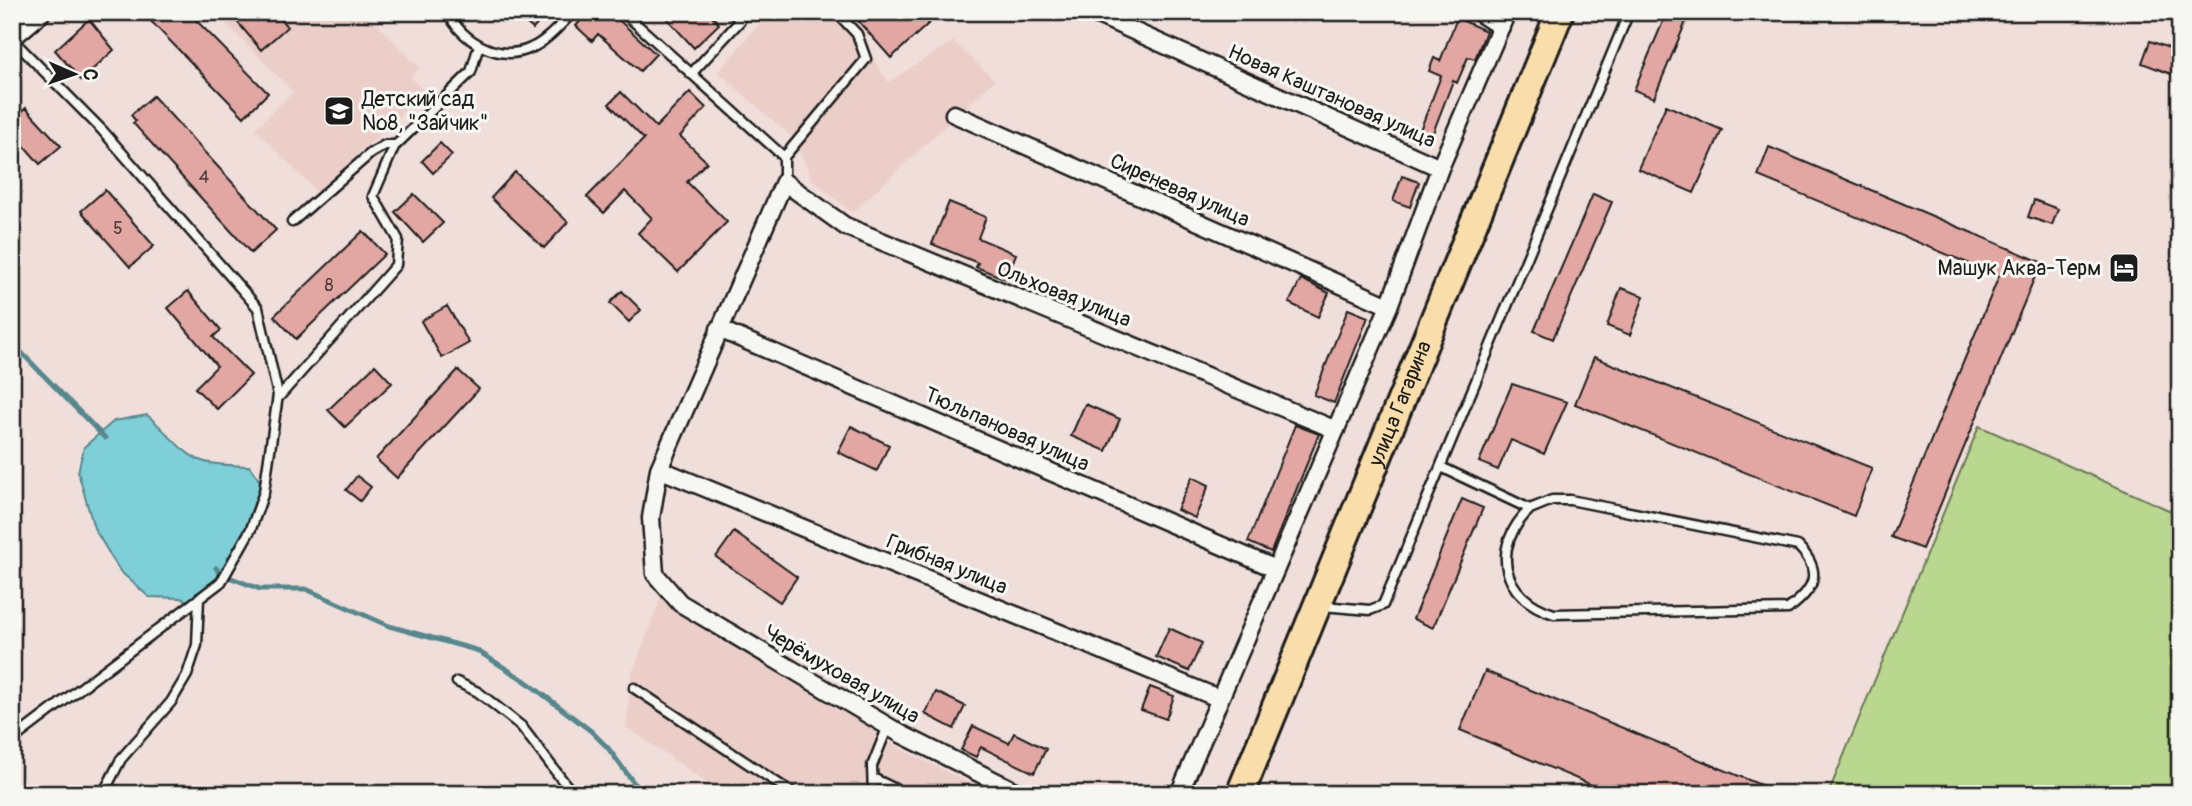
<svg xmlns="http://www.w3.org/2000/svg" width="2192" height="806" viewBox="0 0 2192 806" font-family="Pangolin,sans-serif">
<rect width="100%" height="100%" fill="#f0deda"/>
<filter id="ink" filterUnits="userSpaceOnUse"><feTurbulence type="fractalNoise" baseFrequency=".0143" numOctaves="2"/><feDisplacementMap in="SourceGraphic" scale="14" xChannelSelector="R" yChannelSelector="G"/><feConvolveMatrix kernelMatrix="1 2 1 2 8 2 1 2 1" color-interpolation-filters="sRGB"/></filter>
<g filter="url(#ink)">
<path fill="#eccec9" d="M215,12H347L355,20L359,17L371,18L420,68L411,77L424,91L319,194L255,129L293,92Z
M769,12H816L857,34L888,82L953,41L995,80L852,213L812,179L795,140L718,72Z
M662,594L905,751L992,794H724L626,727L631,676Z"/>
<path fill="#b9d78f" stroke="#6a7a56" stroke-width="2" d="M1979,426L2180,515V794H1828Z"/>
<path fill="#7fcfd9" stroke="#57878d" stroke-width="2" d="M147,415C165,429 178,450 199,460C212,466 235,465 249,466L262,484L242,539L200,606L181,598L149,597L120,571L94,528L78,472L84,447L114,421Z"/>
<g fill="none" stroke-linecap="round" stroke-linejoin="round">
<path stroke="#57878d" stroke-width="5" d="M12,343L105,438
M216,568L221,574L260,589H306L389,626L476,650L524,680L591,731L608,748L642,794"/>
</g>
<path fill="#e2a7a2" stroke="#1c1c1c" stroke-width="2" d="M142,12H188L268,93L244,117Z
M229,12H275L287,27L261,50Z
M514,12H548L533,29Z
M588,12H610L656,54L640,71L598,34L592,41L576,26Z
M661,12H709L719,24L694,48Z
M870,12H941L891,58L859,22Z
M1667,12H1690L1654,98L1634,90Z
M1457,18L1486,31L1475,59L1468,57L1457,83L1453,81L1429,143L1417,138L1441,76L1429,71L1434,58L1440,61Z
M89,19L114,50L81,80L55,50Z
M2150,41L2180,52L2171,74L2142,63Z
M621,92L656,127L690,92L706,108L680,136L707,162L687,182L727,222L678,272L638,233L652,218L625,191L604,213L587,197L644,139L609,104Z
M153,96L276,230L251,253L133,123L136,121L131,115Z
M1666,105L1722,130L1694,193L1638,169Z
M26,108L61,146L40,164L12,132V120Z
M440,143L452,155L433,173L422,161Z
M1769,147L2041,262L1922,549L1891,537L1999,276L1758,176Z
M515,172L568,222L544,248L491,198Z
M1402,176L1419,182L1410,207L1393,201Z
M105,190L154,246L130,267L81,211Z
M414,194L443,223L423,242L395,212Z
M1593,194L1612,202L1553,339L1534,331Z
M2034,200L2058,209L2052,225L2028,217Z
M949,202L986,217L978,238L1016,254L1006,279L976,267L978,263L932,244Z
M363,231L385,254L296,339L274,316Z
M1301,279L1329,293L1318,317L1289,303Z
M1621,288L1644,296L1630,335L1607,326Z
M188,291L221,330L213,337L251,375L217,409L195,388L217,366L168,308Z
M622,291L641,310L629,322L610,303Z
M447,306L469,343L442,358L421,321Z
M1348,309L1368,317L1334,403L1314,395Z
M1594,357L1872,468L1854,516L1575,404Z
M375,365L392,383L345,427L328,410Z
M458,370L479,389L397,478L376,459Z
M1512,384L1567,402L1544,454L1511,440L1498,470L1479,462Z
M1085,404L1120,419L1106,451L1071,436Z
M1295,425L1319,434L1271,552L1248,542Z
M851,426L889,445L877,471L838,452Z
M357,476L371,487L360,501L346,490Z
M1192,477L1209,485L1195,518L1177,510Z
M1462,499L1483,508L1433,628L1413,619Z
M734,532L797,577L780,602L716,557Z
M1169,628L1202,643L1189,671L1156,657Z
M1485,671L1780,793V794H1613L1460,730Z
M1150,687L1174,696L1166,719L1141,710Z
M936,692L965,706L954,729L925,714Z
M973,726L1009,743L1014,733L1046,749L1034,773L981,747L976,757L961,750Z"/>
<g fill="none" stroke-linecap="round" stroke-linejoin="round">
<g stroke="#1c1c1c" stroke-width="13">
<path id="service" d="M448,12C461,41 499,63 531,48C547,41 561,24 573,12
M623,12L784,157V182
M12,39L102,130L258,308L278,395L264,492L251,529L221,582L12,740
M691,74L740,21L732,12
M784,157L866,59L857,34L839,15L842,12
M292,222L371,153L385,145H396L471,72L479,45
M278,398L396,265L398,239L373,196L395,145
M1441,467L1530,509L1552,500H1570L1798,546C1824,572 1814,590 1788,609L1554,614C1501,598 1490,547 1530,509
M1322,606L1370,610L1383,605L1629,12
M457,682L478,692L521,726L573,794
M634,688L794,794
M873,778L906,794
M103,794L121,759L171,702L187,675L197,645L199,598
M873,794L872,766L888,726"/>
</g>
<g stroke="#1c1c1c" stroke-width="21">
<path id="minor" d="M1091,12L1440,168
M1478,12L1501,27
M954,114L1389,306
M719,329L1276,569
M659,469L1218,698
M1021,794L901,734L680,603L655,574L651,518L659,469L784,182L845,226L1336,430
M1179,794L1389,306L1440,168L1507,12"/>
</g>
<g stroke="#1c1c1c" stroke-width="26">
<path id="tertiary" d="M12,35L39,12"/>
</g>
<g stroke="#1c1c1c" stroke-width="32">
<g id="primary">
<path id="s1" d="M1240,794L1560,12"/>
</g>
</g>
<use href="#service" stroke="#f6f6f2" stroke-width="8"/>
<use href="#minor" stroke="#f6f6f2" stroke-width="16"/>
<use href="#tertiary" stroke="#f6f6f2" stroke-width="21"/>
<use href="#primary" stroke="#f9deab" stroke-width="26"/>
</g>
</g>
<defs>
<g id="school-square" transform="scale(1.575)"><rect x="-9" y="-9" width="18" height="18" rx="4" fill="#1c1c1c" stroke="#f6f6f2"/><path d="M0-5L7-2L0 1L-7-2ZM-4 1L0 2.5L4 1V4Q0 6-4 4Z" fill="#fff"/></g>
<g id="hotel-square" transform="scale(1.575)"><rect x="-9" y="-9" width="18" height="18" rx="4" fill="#1c1c1c" stroke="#f6f6f2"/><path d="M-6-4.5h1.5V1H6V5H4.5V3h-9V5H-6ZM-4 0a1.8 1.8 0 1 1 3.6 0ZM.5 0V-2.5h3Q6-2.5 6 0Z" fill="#fff"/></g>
</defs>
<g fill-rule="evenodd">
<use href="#school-square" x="339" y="111"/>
<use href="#hotel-square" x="2124" y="268"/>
</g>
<g text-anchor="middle" stroke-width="6" stroke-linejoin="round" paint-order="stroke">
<g font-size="18" fill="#4e3f3e">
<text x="204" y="183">4</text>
<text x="118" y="234">5</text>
<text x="329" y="291">8</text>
</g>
<g font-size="21" fill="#1c1c1c" stroke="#f6f6f2">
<text transform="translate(1332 96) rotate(24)" y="7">Новая Каштановая улица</text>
<text transform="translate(1180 190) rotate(24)" y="7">Сиреневая улица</text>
<text transform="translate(1064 294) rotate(22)" y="7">Ольховая улица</text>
<text dy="7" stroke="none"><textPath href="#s1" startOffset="422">улица Гагарина</textPath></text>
<text transform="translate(1007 429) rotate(24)" y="7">Тюльпановая улица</text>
<text transform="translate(947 564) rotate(22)" y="7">Грибная улица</text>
<text transform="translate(842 674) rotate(30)" y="7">Черёмуховая улица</text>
</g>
<g font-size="21" fill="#1c1c1c" stroke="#f6f6f2" text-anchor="start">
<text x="362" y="106">Детский сад<tspan x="362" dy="24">№8, "Зайчик"</tspan></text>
<text x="2101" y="275" text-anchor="end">Машук Аква-Терм</text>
</g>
</g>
<rect width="2192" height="806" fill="none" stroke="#f6f6f2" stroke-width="42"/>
<rect x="21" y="21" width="2150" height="764" fill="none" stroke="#1c1c1c" stroke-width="2.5" filter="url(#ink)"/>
<g transform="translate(74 74) rotate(92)" stroke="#f6f6f2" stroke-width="5" paint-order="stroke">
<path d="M0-5L12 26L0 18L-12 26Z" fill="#1c1c1c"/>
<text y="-10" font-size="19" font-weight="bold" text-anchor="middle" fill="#1c1c1c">С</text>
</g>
</svg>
